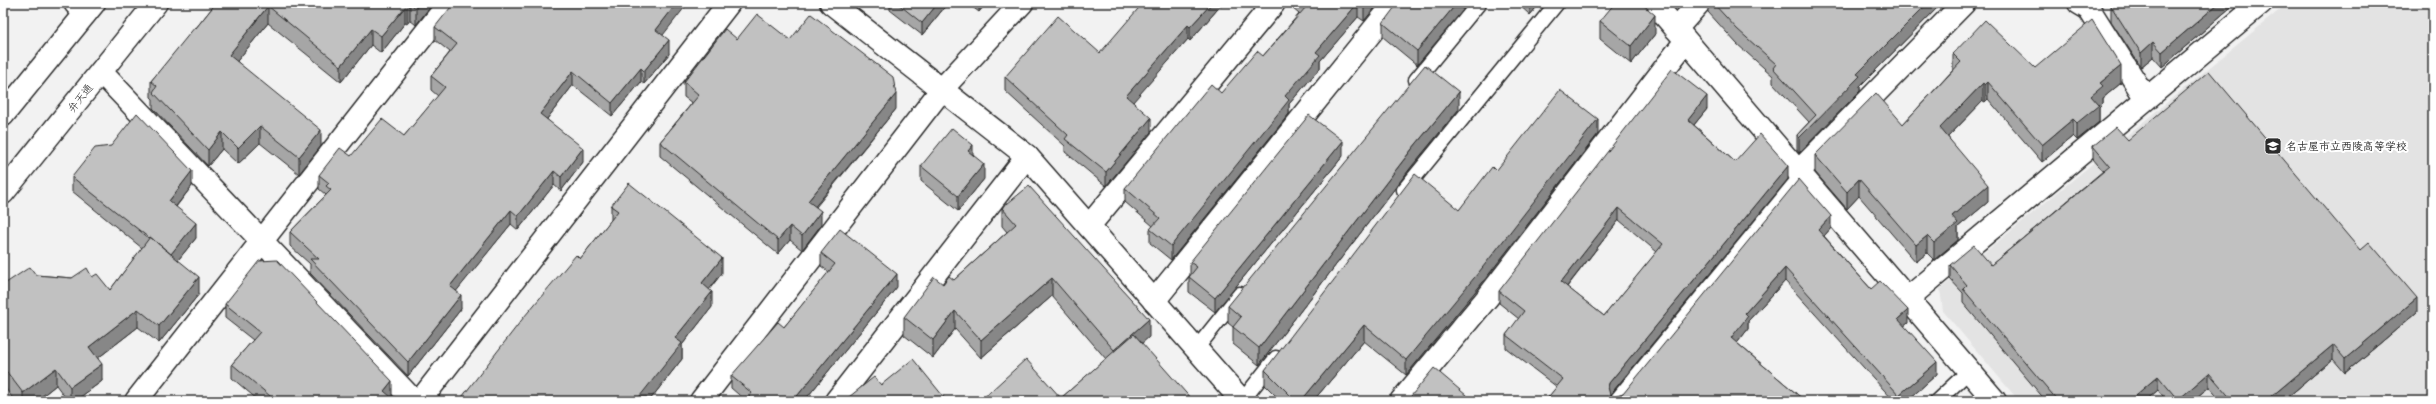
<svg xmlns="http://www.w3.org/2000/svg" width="2436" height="404" viewBox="0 0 2436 404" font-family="'Shantell Sans','Klee One',sans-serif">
<rect width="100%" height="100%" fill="#f2f2f2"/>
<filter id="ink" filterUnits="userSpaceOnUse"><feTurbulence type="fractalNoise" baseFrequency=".025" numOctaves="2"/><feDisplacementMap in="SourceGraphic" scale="8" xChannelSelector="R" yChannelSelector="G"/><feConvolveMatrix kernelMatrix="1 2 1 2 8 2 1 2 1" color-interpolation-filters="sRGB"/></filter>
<g filter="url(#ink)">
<path fill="#e3e3e3" d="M2288,3H2433V401H2019L1943,311L1940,289Z"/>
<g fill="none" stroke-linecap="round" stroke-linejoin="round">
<g stroke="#2b2b2b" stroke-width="17">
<path id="service" d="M1416,80L1479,3
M1404,190L1557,3
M1196,349L1240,294
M1242,401L1276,358
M1616,401L1801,176
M1937,401L1969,371"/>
</g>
<g stroke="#2b2b2b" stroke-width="25">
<path id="minor" d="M75,3L85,14
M1654,3L1995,401
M2079,3L2089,9L2146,99
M1676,29L1699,3
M101,72L414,401
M1798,172L1964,3
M1089,226L1274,3
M1907,299L2261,3
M1154,301L1395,3
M136,401L449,3
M420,401L729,3
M701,401L942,89L1022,3
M836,401L1027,156
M1401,401L1487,298L1685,42"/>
</g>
<g stroke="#2b2b2b" stroke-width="25">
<path id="tertiary" d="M831,3L1027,156L1242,401
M3,115L94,3
M3,193L156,3"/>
</g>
<use href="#service" stroke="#fff" stroke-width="14"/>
<use href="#minor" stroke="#fff" stroke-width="22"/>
<use href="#tertiary" stroke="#fff" stroke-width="22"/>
</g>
<path fill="#a6a6a6" stroke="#2b2b2b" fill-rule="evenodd" d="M216,3H433L416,25L410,20L407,24L405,23L381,53L371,45L341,82L268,23L237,61L321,146L299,174L260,143L238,164L222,149L208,166L153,108V99L151,97V81L196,28Z
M890,3H948L922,35L890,10Z
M967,3H986L979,12Z
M1223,3L1190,41L1188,39L1132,102L1151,132L1106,186L1065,152V146L1005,91V77L1100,53Z
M1286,3H1379L1364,21L1358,17L1320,61V68L1289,104V114L1171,260L1150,243V229L1153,226L1125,202V188L1221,93L1263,56L1299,14Z
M1463,3V10L1417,65L1383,37V23Z
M1517,3H1540L1530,15Z
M1708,3H1942L1860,86V91L1799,153L1797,150V135L1809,122L1773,83V76L1737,44L1708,12Z
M2114,3H2231V7L2162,67L2153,57L2141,67L2111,21V6L2114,4Z
M1600,21L1655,34L1631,64L1600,39Z
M435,27L662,35L669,54L644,84L641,82L612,116L573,85L547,119L583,162L561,191L554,185L518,230L511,224L456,291L461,309L408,376L310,273V264L290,246V232L326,195L319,189V175L351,156L404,136L438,96L431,90V76L450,52L435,40Z
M737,39L790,40L896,109L816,207L821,225L802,250L790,240L778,254L660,156V142L692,103L684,97V82Z
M1953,54L2121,83L2103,98V103L2099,107V122L2077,140L2073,136L2042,162L1988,99L1985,102L1983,101L1948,137L1988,202L1958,227V240L1934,260L1927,253L1916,262L1859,196L1847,209L1815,172V155L1903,124L1953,70Z
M1459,109L1412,166L1259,365L1233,344V327L1228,323V306Z
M1707,109L1694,125L1735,162L1788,179L1610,395L1615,397L1623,394L1831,228L1824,236L1871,289L1908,323L1904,326L1937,374L1907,401H1894L1785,281L1748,321V329L1737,343L1805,401H1545L1557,387L1506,348V335L1519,319L1499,303V291ZM1619,220L1657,252L1604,316L1567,287Z
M1598,134L1479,287L1406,375L1364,341L1313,401H1281L1265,385V370L1459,210L1496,171Z
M2128,140L2360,250L2417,312L2345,373L2333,359L2283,401H2221L2209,387L2192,401H2167L2158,390L2145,401H2046L1963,303V293L1950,279V265H1991L2103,171L2093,159V146Z
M111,146L192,186L176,207L196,238L178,260L199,294L159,343L138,327L98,358L102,381L75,401H68L56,385L36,401H15L3,385V285L36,275L72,278L92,277L110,290L142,248L72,191V177Z
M1343,156L1215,312L1189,292V277L1190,276V262Z
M921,166L984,179L958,211L921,181Z
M611,206L722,273L709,289L712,307L682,345V359L649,401H459L580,259L611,220Z
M1002,208L1149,337L1061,398L1106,359L1052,296L981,358L955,329L933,358L904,335V317L943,284L954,280L1007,232L1002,226Z
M821,253L897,287L804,401H746L731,388V376L784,327L829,272L821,266Z
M225,304L392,396L391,397V401H259L232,378V364L253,340L225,318Z"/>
<path fill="#878787" stroke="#2b2b2b" d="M420,3H433L416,25V8Z
M677,3H688L656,44V30Z
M938,3H948L922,35V23Z
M979,3H986L979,12Z
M1212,3H1223L1190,41V27Z
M1358,3V17L1320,61V68L1289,104V114L1171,260V246L1316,52Z
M1368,3H1379L1364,21V8Z
M1457,3H1463V10L1417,65V51Z
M1533,3H1540L1530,15V6Z
M1928,3H1942L1860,86V91L1799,153V138L1857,74Z
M2219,3H2231V7L2162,67V52Z
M410,4V20L407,24V8Z
M268,6V23L229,71V55Z
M405,7V23L381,53V36Z
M1655,15V34L1631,64V46Z
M1188,25V39L1126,110V96Z
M371,29V45L341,82V66Z
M669,40V54L644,84V71Z
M2153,42V57L2141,67V53Z
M2121,66V83L2103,98V103L2099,107V122L2077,140V123L2091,96L2100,83Z
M641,68V82L612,116V103Z
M573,71V85L540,128V114Z
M1988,82V99L1985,102V85Z
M1983,83V101L1940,145V128Z
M1459,92V109L1412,166L1259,365V348L1412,149Z
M896,94V109L808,215V201Z
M1707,96V109L1688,132V120Z
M1151,118V132L1106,186V172Z
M1598,119V134L1479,287L1406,375V360Z
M2073,119V136L2042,162V145Z
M260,126V143L238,164V148Z
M321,130V146L299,174V157Z
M222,132V149L208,166V150Z
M1343,141V156L1215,312V298Z
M973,145V160L968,151Z
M583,148V162L561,191V177Z
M984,164V179L958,211V196Z
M1788,166V179L1609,396L1608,387L1609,383Z
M192,171V186L169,215V201Z
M554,171V185L518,230V216Z
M1859,179V196L1847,209V192Z
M1988,185V202L1958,227V240L1934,260V243L1952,216Z
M1619,208V220L1561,294V282Z
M511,210V224L450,299V286Z
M821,211V225L802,250V236Z
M1831,216V228L1818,243V230Z
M196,223V238L170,270V255Z
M790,226V240L778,254V240Z
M1927,236V253L1916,262V245Z
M722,258V273L702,299V283Z
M1785,268V281L1748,321V329L1731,351V338L1745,313Z
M897,274V287L804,401H793Z
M199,277V294L159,343V326Z
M1052,278V296L981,358V340Z
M712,292V307L682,345V359L649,401H636L675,338Z
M461,295V309L408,376V362Z
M2417,298V312L2345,373V359Z
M138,309V327L89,365V347Z
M1908,310V323L1898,331V319Z
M955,311V329L933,358V340Z
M1149,319V337L1114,368V350Z
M1364,325V341L1313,401H1301Z
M2333,345V359L2283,401H2266Z
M1937,362V374L1907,401H1899V395Z
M102,364V381L75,401H70V387Z
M56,368V385L36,401H23V393Z
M2209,373V387L2192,401H2178V400Z
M2158,376V390L2145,401H2129Z
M392,381V396L391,397V401H384V391Z"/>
<path fill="#c1c1c1" stroke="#2b2b2b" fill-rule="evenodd" d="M216,3H420L416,8L410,4L407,8L405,7L381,36L371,29L341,66L268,6L229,55L321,130L299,157L260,126L238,148L222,132L208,150L153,92L157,86L151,81L195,27L196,28Z
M454,3H677L656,30L669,40L644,71L641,68L612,103L573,71L540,114L583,148L561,177L554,171L518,216L511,210L450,286L461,295L408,362L310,259H319L290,232L331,190L326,186L329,183L319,175L340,148L351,156L382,119L404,136L445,87L431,76L457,44L435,27Z
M897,3H938L922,23Z
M1143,3H1212L1190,27L1188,25L1126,96L1151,118L1106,172L1065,139L1068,135L1005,77L1058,16L1100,53Z
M1302,3H1358L1316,52L1320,55L1285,96L1289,100L1171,246L1150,229L1160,218L1125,188L1211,84L1221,93L1257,51L1263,56L1306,7Z
M1358,3H1368L1364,8Z
M1398,3H1457L1417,51L1383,23Z
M1527,3H1533L1530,6Z
M1615,3H1641L1655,15L1631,46L1600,21Z
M1713,3H1928L1857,74L1860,76L1799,138L1797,135L1816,115L1773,68L1776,64L1737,29Z
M2115,3H2219L2162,52L2153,42L2141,53L2111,6Z
M757,14L790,40L811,14L893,77L896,94L808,201L821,211L802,236L790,226L778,240L660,142L699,95L684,82L725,29L737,39Z
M1985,20L2035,68L2092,20L2121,66L2100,83L2103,86L2091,96L2099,105L2077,123L2073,119L2042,145L1988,82L1985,85L1983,83L1940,128L1988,185L1952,216L1958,223L1934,243L1927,236L1916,245L1859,179L1847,192L1815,155L1876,93L1903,124L1961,62L1953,54Z
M1425,65L1459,92L1412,149L1259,348L1233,327L1241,317L1228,306Z
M1672,69L1707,96L1688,120L1735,162L1760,134L1788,166L1609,383L1608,387L1610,395L1615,397L1623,394L1799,179L1831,216L1818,230L1871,289L1880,281L1908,310L1898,319L1937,362L1899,395L1785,268L1745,313L1748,316L1731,338L1805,401H1545L1563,379L1506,335L1524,311L1499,291ZM1619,208L1663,244L1604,316L1561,282Z
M2209,71L2360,250L2369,242L2417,298L2345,359L2333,345L2266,401H2233L2209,373L2178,400L2158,376L2129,401H2058L1963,289L1967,285L1950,265L1974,245L1991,265L2110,166L2093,146L2116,127L2128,140Z
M1560,90L1598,119L1479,272L1406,360L1364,325L1301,401H1296L1265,370L1415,174L1459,210L1492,167L1496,171Z
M137,113L192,171L169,201L196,223L171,254L150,237L149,238L72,177L95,148L111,146Z
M1309,115L1343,141L1215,298L1189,277L1197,267L1190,262Z
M952,128L973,145L968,151L984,164L958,196L921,166Z
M629,183L722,258L702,283L712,292L675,338L682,343L636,401H459L524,317L576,255L580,259L618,211L611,206Z
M1029,186L1149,319L1114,350L1052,278L981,340L955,311L933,340L904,317L934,277L943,284L949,276L954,280L1016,224L1002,208Z
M840,229L897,274L793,401H746L752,393L731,376L778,322L784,327L835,264L821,253Z
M150,237L199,277L159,326L138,309L89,347L102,364L70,387L56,368L23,393L3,367V285L30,267L36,275L72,278L87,268L92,277L97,274L110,290Z
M277,260L392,381L384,391L391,397L387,401H276L232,364L260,332L225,304L259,261Z
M1134,334L1193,401H980L1026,359L1061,398Z
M913,359L947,401H844L874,377L881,385Z
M1434,368L1473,401H1407Z"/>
</g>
<defs>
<g id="school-square" transform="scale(0.9)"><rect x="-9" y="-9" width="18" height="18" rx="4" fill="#2b2b2b" stroke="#fff"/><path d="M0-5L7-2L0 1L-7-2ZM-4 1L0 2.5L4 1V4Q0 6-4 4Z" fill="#fff"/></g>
</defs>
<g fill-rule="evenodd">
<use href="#school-square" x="2273" y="146"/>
</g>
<g text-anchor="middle" stroke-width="4" stroke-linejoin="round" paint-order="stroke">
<g font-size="11" fill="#2b2b2b" stroke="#fff">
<text transform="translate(80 98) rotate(-51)" y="4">弁天通</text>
</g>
<g font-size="11" font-weight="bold" fill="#2b2b2b" stroke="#fff" text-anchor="start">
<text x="2286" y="150">名古屋市立西陵高等学校</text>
</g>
</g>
<rect width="2436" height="404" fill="none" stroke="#fff" stroke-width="16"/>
<rect x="8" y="8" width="2420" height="388" fill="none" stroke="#2b2b2b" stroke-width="1.5" filter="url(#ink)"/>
</svg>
